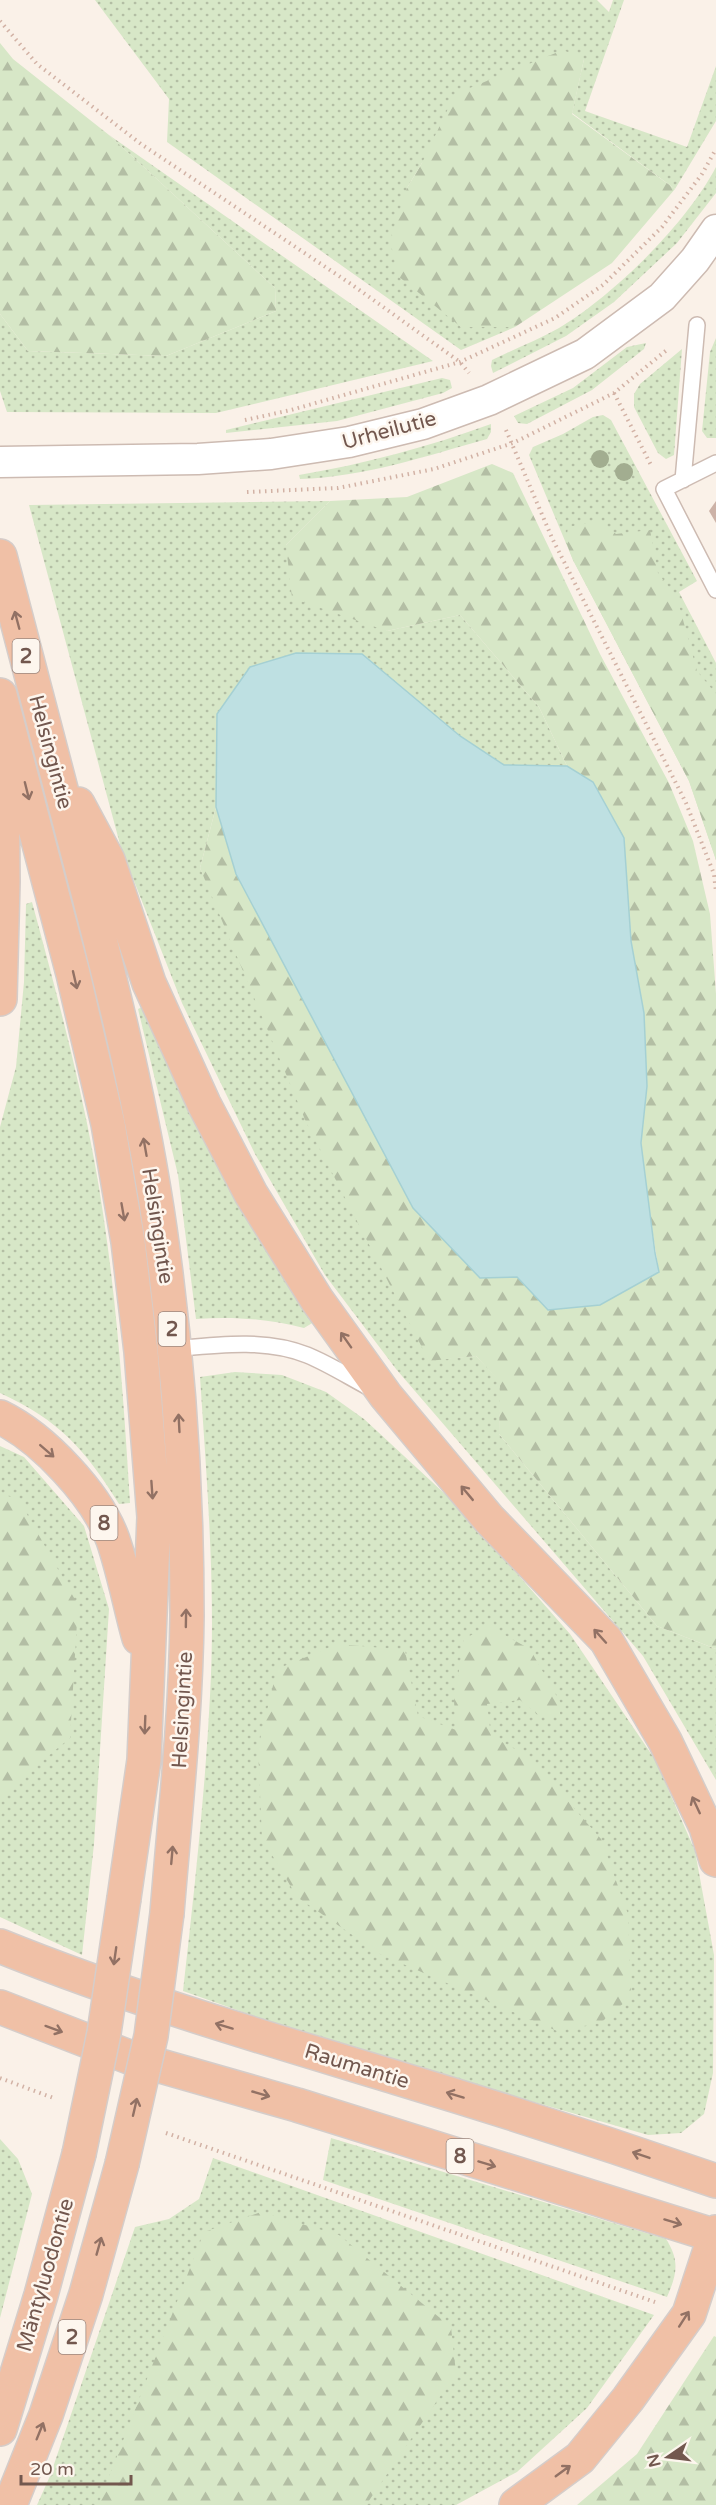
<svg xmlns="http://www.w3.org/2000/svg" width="716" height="2505" viewBox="0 0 716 2505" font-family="'Varela Round',sans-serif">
<defs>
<pattern id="grass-dots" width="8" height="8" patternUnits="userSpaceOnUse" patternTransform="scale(1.5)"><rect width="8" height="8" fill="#d7e7c7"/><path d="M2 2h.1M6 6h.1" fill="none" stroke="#b3bea4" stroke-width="1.8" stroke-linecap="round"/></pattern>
<pattern id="forest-firs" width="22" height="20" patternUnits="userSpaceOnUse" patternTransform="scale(1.5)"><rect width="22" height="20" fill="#d7e7c7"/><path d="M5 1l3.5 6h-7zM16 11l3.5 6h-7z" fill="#b3bea4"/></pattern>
</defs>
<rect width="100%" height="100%" fill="#faf1e8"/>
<path fill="url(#grass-dots)" d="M95,0H597L609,12L613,0H624L585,111L687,147L716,66V121L675,189L572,113L584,59L422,163L407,188L461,327H515L461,350L167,142L169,99Z
M109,135L433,361L216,413L7,412L0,391V314L28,351L166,356L276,311L275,288Z
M716,167V193L677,243L614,302L566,336L493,373L491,366L492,360C514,349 538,340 559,328C613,296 687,223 716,167Z
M716,338V438H707L702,431L710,352Z
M646,343L644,349L592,390L527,424L518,423L514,416L573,388L627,347Z
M682,349L674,455L666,459L658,453L634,407V394L640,384Z
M442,378L450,380L452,388L443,393L337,421L226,433V430Z
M603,415L611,420L697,581L679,592L716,663V860L689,781L573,560L529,455L533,447L563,434L593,417Z
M491,424V432L487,439C426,456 364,477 300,479L299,475C364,464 428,447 491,424Z
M330,501L286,545L387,631L460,615L539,707L567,766L504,765L460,736L217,714L216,807L200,868L429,1360L476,1356L501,1382L499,1434L657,1626L716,1649V1780L643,1656L396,1369L325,1275L255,1154L182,1003L121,848L29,505Z
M32,902C55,987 78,1072 94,1159C115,1273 123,1388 130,1503L119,1504C84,1448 60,1421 0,1393V1127L16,1067L24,982L26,904Z
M144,1006L186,1106L239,1207L314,1322L304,1328C268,1319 234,1316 196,1319L178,1175L138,1009Z
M235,1372L282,1375L326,1392L364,1419L458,1506L570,1634L656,1761L695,1851L714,1955L713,2073L704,2114L681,2133L648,2135L327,2042L183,1991C194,1893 205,1795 210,1696C216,1590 207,1483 200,1377Z
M0,1446L24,1457L84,1526L109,1609L94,1844L82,1955L0,1917Z
M331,2138L666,2239C680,2261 677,2274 667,2297L323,2180Z
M0,2139L18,2159L32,2194L0,2318Z
M213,2158L654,2315L587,2408L517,2472L456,2505H37L50,2476L135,2227L169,2219L199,2199Z"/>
<path fill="url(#forest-firs)" d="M0,43L13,59L109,135L275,288L276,311L166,356L28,351L0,314Z
M563,50L584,59L572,114L675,189L612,263L515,327H461L398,276L390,240L407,188L422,163L455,94Z
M492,464L513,473L600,654L669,783L693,841L710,914L716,994V1649L657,1626L499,1434L500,1382L476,1356L429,1361L306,1122L200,868L216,807L236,874L659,1272L648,1204L641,1143L647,1086L644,1013L631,941L624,838L593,782L567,766L539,707L460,615L387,631L292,598L286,545L330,501L407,497Z
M600,521L616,534L650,530L658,573L677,598L697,671L716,694V860L689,781L573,560L566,542L568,527Z
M0,1493L19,1500L78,1605L70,1738L0,1796Z
M488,1626L530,1649L560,1702V1715L541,1717L520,1700L487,1704L491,1736L528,1756L601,1839L628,1914L631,1997L600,2023L557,2031L380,1954L297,1897L262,1838L258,1748L277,1669L338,1644L405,1650L418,1716L456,1730L454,1701L464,1639Z
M261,2212L339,2235L451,2327L456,2373L366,2505H98L204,2232Z
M714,2336L716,2337V2505H577L637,2454Z"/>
<path fill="#bee0e2" stroke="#a5d0d3" stroke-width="1.5" d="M296,653L362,654L460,736L504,765L567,766L593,782L624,838L631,941L644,1013L647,1086L641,1143L655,1253L659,1272L600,1305L548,1310L517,1277L480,1278L413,1208L236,874L216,807L217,714L250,667Z"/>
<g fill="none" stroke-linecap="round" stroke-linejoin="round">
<g stroke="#cdbbb2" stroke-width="18">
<path id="service" d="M716,463L664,489L716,590
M683,480L697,325
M172,1349C215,1345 266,1338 307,1355C329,1364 349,1377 370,1388"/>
</g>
<g stroke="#cdbbb2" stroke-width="33">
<path id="minor" d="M0,462L198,459L271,454L349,442L423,424L489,400L585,354L662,297L695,260L716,230"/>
</g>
<g stroke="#d5cdca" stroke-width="36">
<path id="trunk" d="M0,556C28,663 56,770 84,877C114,993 143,1110 160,1229C178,1354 187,1490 187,1616C186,1715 175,1814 167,1913
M0,695L73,974L108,1124L128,1242L141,1352L154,1517L144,1760L124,1898
M78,804L108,860L149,983L204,1104L251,1194L317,1300L386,1396L489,1519L606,1640L665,1741L706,1827L716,1860
M0,999L3,882L2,745
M0,1417C43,1438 97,1495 113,1540C124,1572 130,1606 139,1638
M0,1946C131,1999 266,2038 401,2079C507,2111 612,2145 716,2181
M0,2007L129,2057L297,2105L716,2236
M0,2429L41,2295L79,2154
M10,2505L46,2415L86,2294L122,2164
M516,2505L580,2458L628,2399L689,2314L716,2232"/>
</g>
<path stroke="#d2b2a5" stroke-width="4" stroke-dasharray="1.5 4.5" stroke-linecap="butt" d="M0,21L37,64L141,144L351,284L460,362L469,373
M614,393L652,467
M245,420L291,410L460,362L555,318L603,285L662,227L702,174L716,149
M506,430L552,538L686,803L714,874L716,892
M247,492L338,488L434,469L513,443L614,393L668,349
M0,2078L56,2099
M166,2133L655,2302"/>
<use href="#service" stroke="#fff" stroke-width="15"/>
<use href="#minor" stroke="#fff" stroke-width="30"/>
<use href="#trunk" stroke="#f0c0a6" stroke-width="33"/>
<g stroke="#d5cdca" stroke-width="36" stroke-linecap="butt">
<path id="trunk-bridge" d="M79,2154L104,2033L124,1898
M122,2164L151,2036L167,1913"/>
</g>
<use href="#trunk-bridge" stroke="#f0c0a6" stroke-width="33"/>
</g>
<g fill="#a2ad90">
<circle cx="600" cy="459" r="9"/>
<circle cx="624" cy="472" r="9"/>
</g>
<path fill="#ccb2a7" d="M716,501V523L709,511Z"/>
<defs><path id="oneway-shaft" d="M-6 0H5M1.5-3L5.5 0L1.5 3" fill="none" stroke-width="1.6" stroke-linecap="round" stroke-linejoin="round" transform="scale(1.5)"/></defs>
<g stroke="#927164">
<use href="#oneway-shaft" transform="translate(17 620) rotate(-105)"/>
<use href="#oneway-shaft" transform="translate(27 791) rotate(76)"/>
<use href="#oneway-shaft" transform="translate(75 980) rotate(77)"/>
<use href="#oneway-shaft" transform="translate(145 1147) rotate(-100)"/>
<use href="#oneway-shaft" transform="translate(123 1212) rotate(80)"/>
<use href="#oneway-shaft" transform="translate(346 1340) rotate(-125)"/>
<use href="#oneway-shaft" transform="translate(179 1423) rotate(-93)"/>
<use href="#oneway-shaft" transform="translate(47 1451) rotate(41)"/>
<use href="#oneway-shaft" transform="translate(152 1490) rotate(86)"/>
<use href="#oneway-shaft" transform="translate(467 1493) rotate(-130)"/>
<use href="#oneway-shaft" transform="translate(186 1618) rotate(-89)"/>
<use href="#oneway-shaft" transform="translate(600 1636) rotate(-132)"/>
<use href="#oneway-shaft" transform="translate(145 1725) rotate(92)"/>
<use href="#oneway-shaft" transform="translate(696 1805) rotate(-115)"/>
<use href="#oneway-shaft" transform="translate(172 1855) rotate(-85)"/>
<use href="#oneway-shaft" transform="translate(115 1956) rotate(98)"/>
<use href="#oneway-shaft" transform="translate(224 2026) rotate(-163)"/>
<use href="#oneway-shaft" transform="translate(54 2029) rotate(20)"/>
<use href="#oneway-shaft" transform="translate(261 2094) rotate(16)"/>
<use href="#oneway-shaft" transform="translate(455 2095) rotate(-163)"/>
<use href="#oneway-shaft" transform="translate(135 2107) rotate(-77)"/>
<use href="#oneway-shaft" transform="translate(641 2155) rotate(-161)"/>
<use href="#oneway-shaft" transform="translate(487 2164) rotate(17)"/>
<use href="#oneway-shaft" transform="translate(673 2222) rotate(17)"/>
<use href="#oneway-shaft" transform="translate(99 2246) rotate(-74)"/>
<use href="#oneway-shaft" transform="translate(684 2319) rotate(-57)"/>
<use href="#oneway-shaft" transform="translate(40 2431) rotate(-68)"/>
<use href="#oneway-shaft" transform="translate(563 2471) rotate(-36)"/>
</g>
<g text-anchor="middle" stroke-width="5" stroke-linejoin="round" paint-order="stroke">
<g fill="#fdf6ee" stroke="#9c877e" stroke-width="1.5">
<rect x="12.5" y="639" width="27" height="34" rx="4.5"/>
<rect x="158.5" y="1312" width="27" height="34" rx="4.5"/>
<rect x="90.5" y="1506" width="27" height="34" rx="4.5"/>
<rect x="446.5" y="2139" width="27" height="34" rx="4.5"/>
<rect x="58.5" y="2320" width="27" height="34" rx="4.5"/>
</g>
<g font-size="20" font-weight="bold" fill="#72574e">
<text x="26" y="663">2</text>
<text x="172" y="1336">2</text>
<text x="104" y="1530">8</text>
<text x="460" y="2163">8</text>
<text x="72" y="2344">2</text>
</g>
<g font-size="21" fill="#72574e" stroke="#fdf6ee">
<text transform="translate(389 430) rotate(-15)" y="7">Urheilutie</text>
<text transform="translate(51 752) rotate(75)" y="7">Helsingintie</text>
<text transform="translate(158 1226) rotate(81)" y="7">Helsingintie</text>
<text transform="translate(182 1710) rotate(-87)" y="7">Helsingintie</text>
<text transform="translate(357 2066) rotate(17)" y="7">Raumantie</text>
<text transform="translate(45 2275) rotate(-74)" y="7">Mäntyluodontie</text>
</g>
</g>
<g transform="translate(668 2457) rotate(256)" stroke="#fdf6ee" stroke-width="4.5" paint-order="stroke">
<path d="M0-4.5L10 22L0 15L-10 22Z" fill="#72574e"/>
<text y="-9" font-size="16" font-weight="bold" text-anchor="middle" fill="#72574e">N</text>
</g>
<path d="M21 2475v9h110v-9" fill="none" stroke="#72574e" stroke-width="3"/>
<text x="30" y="2475" font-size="18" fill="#72574e" stroke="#fdf6ee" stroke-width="4.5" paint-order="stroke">20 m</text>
</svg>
